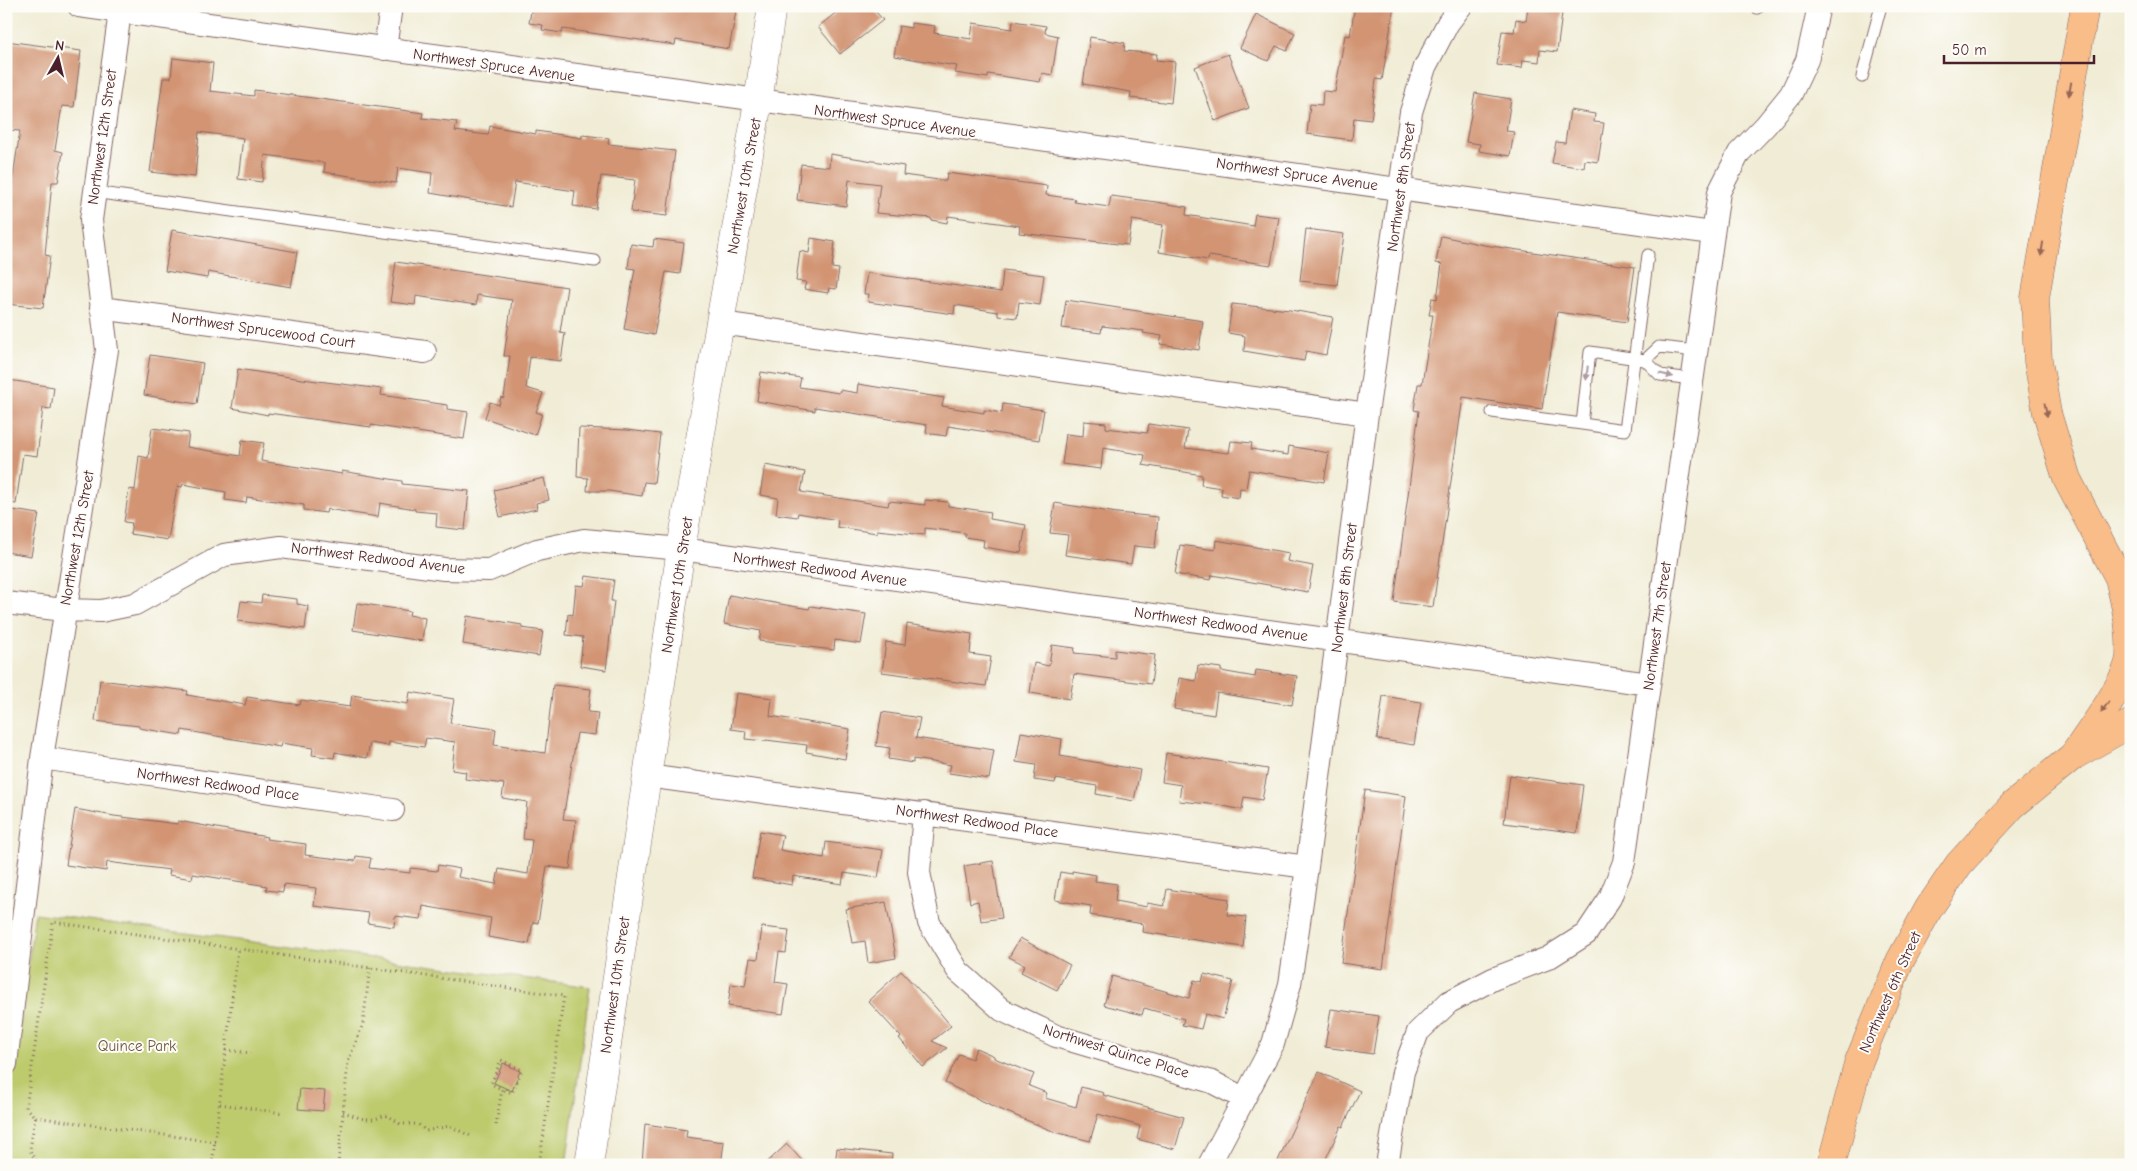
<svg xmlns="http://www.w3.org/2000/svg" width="2137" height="1171" viewBox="0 0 2137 1171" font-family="'Comic Neue',sans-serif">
<rect width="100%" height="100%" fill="#fdfcf7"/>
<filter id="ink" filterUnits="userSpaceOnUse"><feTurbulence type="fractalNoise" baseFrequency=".02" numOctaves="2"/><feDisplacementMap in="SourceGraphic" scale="10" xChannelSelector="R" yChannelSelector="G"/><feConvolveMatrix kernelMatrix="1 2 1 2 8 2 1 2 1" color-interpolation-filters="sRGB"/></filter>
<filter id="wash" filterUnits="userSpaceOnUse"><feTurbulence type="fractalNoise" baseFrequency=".0096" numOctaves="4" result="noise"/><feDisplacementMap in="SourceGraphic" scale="20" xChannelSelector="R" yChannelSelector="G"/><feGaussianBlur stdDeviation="1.12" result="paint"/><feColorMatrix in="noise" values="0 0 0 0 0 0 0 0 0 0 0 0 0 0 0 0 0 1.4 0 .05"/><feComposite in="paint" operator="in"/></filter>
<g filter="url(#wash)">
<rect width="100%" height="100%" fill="#f0ecd5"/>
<path fill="#becb6d" stroke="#84754c" d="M35,913L590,987L566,1165H6V1123Z"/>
<g id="blocks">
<path fill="#d29473" d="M532,6H737L729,49L676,40L675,45L563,29L562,33L542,30L543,25L529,23Z
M844,6H871L883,20L840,54L818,27Z
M1355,6H1394L1382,80L1376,79L1371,120L1354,118L1352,140L1307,134L1310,104L1322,105L1323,91L1335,92L1345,35L1350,36Z
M1528,6H1563L1557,52L1540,50L1539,62L1523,60L1522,68L1497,65L1502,31L1514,32L1516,19L1526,21Z
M1256,14L1295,33L1287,51L1276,46L1268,61L1240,48Z
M1013,21L1046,26L1045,33L1058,36L1052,75L1042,73L1040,82L988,74V78L955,73L957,66L894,56L899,26L911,28V23L935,26L934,33L971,39L973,23L1012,29Z
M1090,37L1125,43L1124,51L1157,54L1156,60L1175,62L1171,103L1130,98L1131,92L1083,84Z
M6,41L81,51L74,107L62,106L55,150L63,152L58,182H52L45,255L50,256L43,308L6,304V212L9,189L11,190L20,131L6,130Z
M1228,54L1249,108L1215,121L1195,67Z
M173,58L213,63L210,91L254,96V90L423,113L422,118L457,122L455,131L488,135L490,126L536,134V131L582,138V135L609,138L608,144L675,151L667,216L631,212L635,180L601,176L596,209L573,206L575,191L515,182L511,207L430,193L432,173L398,168L396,183L324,172L325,163L265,155L262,182L238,179L243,138L199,132L195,177L150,172L163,78H171Z
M1475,93L1511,99L1506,131L1514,132L1510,156L1479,151L1480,144L1466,142Z
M1570,110L1595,114L1594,122L1604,123L1598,162L1585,160L1584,168L1552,163L1556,142L1565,143Z
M830,154L904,166L903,175L946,181L947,173L1047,186L1046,195L1075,199L1074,202L1109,207L1111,196L1156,202L1187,207L1186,215L1253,226L1255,214L1279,217L1271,265L1209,256L1208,260L1159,252L1163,225L1132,220L1128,245L1019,233L1020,226L948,216L947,223L931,220V218L876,213L880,184L849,180L846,206L797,200L801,164L829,167Z
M1306,229L1344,234L1337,285L1300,281Z
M172,230L297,252L291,287L208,272L207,278L165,271Z
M1441,236L1484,245L1635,267L1627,322L1557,312L1542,409L1463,397L1433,607L1394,602L1419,411L1414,410L1418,384H1422L1433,315H1429L1432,298L1437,299L1442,264L1436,263Z
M811,238L835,242L832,268L839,269L836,289L829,288L828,293L804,289L806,282L796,281L800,251L809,253Z
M654,239L684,243L680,274L666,272L654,335L624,329L635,269L628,268L631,244L653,247Z
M396,262L567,287L560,332L565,333L561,361L530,357L526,388L543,393L536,412L542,414L535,435L485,418L490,402L499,405L501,397L504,398L510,356H504L512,300L477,295L476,305L416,296L415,305L390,302Z
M1003,270L1044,275L1040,305L1019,302L1017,318L998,316V312L955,305L954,314L868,302L869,294H864L867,273L1001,292Z
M1066,300L1203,321L1199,350L1160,344L1162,336L1143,333L1144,331L1102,326L1101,333L1062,328Z
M1232,304L1290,310L1333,317L1326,355L1306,351L1304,361L1244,351L1245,336L1228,333Z
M150,355L203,363L197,404L144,395Z
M238,369L302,379L382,389L381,395L447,405V409L468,412L464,439L371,425V427L268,413V415L232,408Z
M761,372L801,378L799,387L839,393L840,390L857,393L858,384L944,398L942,406L984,413V410L1002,413L1003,404L1044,410L1039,440L948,426L946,436L926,433L927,425L815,407V411L757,401Z
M9,380L54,387L51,409L43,408L37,456L23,454L16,504L6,503V396Z
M1084,421L1106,423V428L1147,433L1149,424L1188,430L1185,448L1229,453L1231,441L1252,443L1251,449L1288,455L1289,446L1329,453L1324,482L1249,470L1246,489L1240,488L1239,498L1221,495L1222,488L1201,485L1202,475L1143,465L1145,455L1103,448L1101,469L1062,464L1066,434L1083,436Z
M152,428L189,433L187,447L240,456L242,440L264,443L261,461L342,474V471L402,481V484L469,491L465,530L436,527L437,513L415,511V509L380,503L378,517L327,509L326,513L304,510V505L247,497L246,503L225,500L226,492L183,484L182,487L177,486L168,540L130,534L132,523L124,522L129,489L135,490L139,456L148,458Z
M579,428L627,430L660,434L654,483L644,482L642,496L609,491H587L588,478L577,477Z
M765,465L805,472L801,492L888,506L889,501L925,505V500L948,502V506L991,512L990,519L1026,525L1021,553L983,547L984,540L965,537V533L925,528V535L877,530V533L837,527L838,520L798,513L797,517L776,514L778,498L760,495Z
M544,478L549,500L536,503L537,509L500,517L494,490Z
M1055,503L1117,513L1158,517L1155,548L1134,546L1131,564L1065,555L1068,535L1050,533Z
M6,509L39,514L31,556L6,552Z
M1216,540L1289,553L1287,561L1313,566L1308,592L1212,575L1211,580L1175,574L1180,545L1215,550Z
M586,576L614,580L611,601H614L606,670L580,666L583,637L566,635L568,614L573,615L576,585L584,586Z
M262,595L297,599V604L308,606L305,629L238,621L241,601L261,603Z
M729,595L809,609L810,606L866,614L861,644L835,640L834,650L759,641L761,631L724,624Z
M357,603L410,611L409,615L425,618L422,641L353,630Z
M467,616L522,625V628L543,631L539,656L463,644Z
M907,624L972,634L970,654L991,657L986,686L882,672L886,642L905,645Z
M1052,645L1075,648L1074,653L1115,657V650L1155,655L1151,684L1074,674L1070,699L1030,693L1034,663L1049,666Z
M1198,665L1221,668V671L1255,677L1256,670L1297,676L1292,705L1217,693L1214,715L1174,709L1179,678L1196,681Z
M100,680L188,691L187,695L245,705L247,697L300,705L301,700L350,707L352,695L408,704L410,692L454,699L450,723L496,729L494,745L545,753L553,685L591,689L588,712L598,713L595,735L577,733L563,819L576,820L570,869L547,866L538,923L533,922L529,944L488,937L491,918L423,906L421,919L395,916L394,927L367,923L369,913L314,906L316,888L284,884L283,892L266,890L267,886L193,874L192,879L169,875L170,870L107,862L106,871L66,865L75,809L114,816L178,824V821L267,837L266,839L306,844L305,855L355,861L356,856L371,858L369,868L410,873V868L437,871L438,865L460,869L458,877L496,884L499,869L528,874L532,840L523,839L527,802L502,798L504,784L465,779L466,772L452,770L455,742L426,738L424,747L389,742L388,746L370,743L367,758L335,752L334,758L312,755L313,748L281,743L280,747L182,730L181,735L139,728V726L95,721Z
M736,693L772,698L770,716L850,729L845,759L806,752L807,745L766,740V741L745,739L746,731L731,729Z
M1383,696L1421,702L1414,745L1377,739Z
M882,712L920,718L916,738L994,750L989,779L949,773L951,765L913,759V763L888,759L890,748L876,746Z
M1021,732L1062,739L1060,756L1140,770L1134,801L1096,794L1097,786L1056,779L1055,783L1034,780L1036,765L1016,762Z
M1166,753L1268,769L1262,800L1244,797L1242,810L1219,805L1179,801L1181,785L1162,782Z
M1510,775L1583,785L1577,833L1504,823Z
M1365,790L1406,796L1383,969L1341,963Z
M760,831L783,835L780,850L824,858L826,842L883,850L878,878L844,873L842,884L793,876L792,885L752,878Z
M993,861L1002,918L981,921L978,901L970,903L964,866Z
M1072,871L1096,875L1095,881L1117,884L1115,901L1147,907V903L1164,906L1167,889L1229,899L1227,915L1246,917L1243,947L1142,932L1143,924L1090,915L1091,906L1055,900L1060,872L1072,874Z
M886,902L896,958L868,963L865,941L852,943L846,909Z
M762,927L789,930L786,953L779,952L775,982L788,984L783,1014L728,1006L731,984L745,986L750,958L758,959Z
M1020,938L1070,965L1057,990L1021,972L1025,965L1009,957Z
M901,971L936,1008L951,1026L932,1041L947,1048L923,1067L899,1038L901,1037L868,1001Z
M1204,974L1233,981L1223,1019L1205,1014L1201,1029L1182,1025L1184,1019L1144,1008L1142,1015L1104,1005L1112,976L1189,998L1194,980L1202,982Z
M1331,1009L1379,1016L1373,1054L1325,1047Z
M976,1048L994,1056V1058L1034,1074L1029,1086L1047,1093L1045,1098L1076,1107L1081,1087L1104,1093L1103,1095L1184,1117L1175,1149L1137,1139L1140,1126L1098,1114L1090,1141L1055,1132L997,1108L945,1083L959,1054L972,1059Z
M503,1063L520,1071L512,1091L494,1083Z
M1319,1072L1360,1091L1343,1127L1341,1126L1323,1165H1276Z
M300,1089L325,1091L323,1111L298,1109Z
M645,1124L687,1130L686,1137L724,1142L721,1165H642Z
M787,1144L806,1165H764Z
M837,1148L892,1154L891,1165H835Z"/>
</g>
</g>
<g filter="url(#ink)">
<use href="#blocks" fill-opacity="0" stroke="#846766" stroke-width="1"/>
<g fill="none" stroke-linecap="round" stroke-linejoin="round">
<g stroke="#846766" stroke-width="13">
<path id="service" d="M1757,8L1758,6
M1862,77L1881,6
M93,192L595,261
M1645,360L1590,352L1582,424L1625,430L1648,255
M1692,379L1660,375L1645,360L1659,347L1696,351
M1492,412L1582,424"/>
</g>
<g stroke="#846766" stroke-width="24">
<path id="minor" d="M79,6C623,83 1168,155 1712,233
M385,49L391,6
M101,308L425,352
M721,323L1367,414
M6,603L64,610L101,611L135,604L224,555L281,547L444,569L489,570L537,550L584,540L681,549L1649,684
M42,758L393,810
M647,776L1307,867
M924,813L919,872L929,923L958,971L1002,1010L1056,1036L1212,1082L1243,1098
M6,1064L42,758L107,350L91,220L120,12
M1209,1165L1273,1044L1290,984L1307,867L1367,414L1411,112L1425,67L1448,23L1461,6
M1387,1165L1403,1072L1418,1032L1449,1002L1493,979L1548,958L1586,934L1610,898L1624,862L1719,192L1739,153L1766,125L1791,94L1807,60L1819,6"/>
</g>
<g stroke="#846766" stroke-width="29">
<path id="tertiary" d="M589,1165L681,549L758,102L772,6"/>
</g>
<g stroke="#846766" stroke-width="29">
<path id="primary" d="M1831,1165L1859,1061L1900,961L1929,908L1959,864L2013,805L2073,756L2131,723"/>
</g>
<g stroke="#846766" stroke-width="29">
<path id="trunk" d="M2085,6L2035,298L2038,361L2047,413L2067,479L2119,578L2131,593
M2073,756C2088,734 2127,682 2130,657C2132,630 2125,604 2119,578"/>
</g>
<path stroke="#846766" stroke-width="3" stroke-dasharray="1 4" stroke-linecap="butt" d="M226,1050L251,1053
M220,1104L282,1113
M343,1112C351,1114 359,1119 367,1119C387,1120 380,1108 400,1124H418L426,1131L449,1126L473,1137
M35,1117L30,1150L35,1160L46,1165
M496,1125L502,1089L491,1084L501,1060L522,1070L512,1093L502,1089
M215,1142L35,1117L26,1108L53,922L564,996L539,1165
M212,1165L238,949
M338,1165L348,1062L363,1024L370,968"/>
<use href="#service" stroke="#fff" stroke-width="11"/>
<use href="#minor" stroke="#fff" stroke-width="22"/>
<use href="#tertiary" stroke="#fff" stroke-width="28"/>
<use href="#primary" stroke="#f8bd89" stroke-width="28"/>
<use href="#trunk" stroke="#f8bd89" stroke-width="28"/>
</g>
<defs><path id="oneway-solid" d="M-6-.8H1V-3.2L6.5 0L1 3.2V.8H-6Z" transform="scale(1.25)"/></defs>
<g fill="#986655">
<use href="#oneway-solid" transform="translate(2070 89) rotate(100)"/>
<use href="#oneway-solid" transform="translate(2042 249) rotate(99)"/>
<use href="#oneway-solid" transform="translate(2046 410) rotate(78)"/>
<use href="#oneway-solid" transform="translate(2105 707) rotate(124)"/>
</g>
<g fill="#ae9aa0">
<use href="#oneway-solid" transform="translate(1587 373) rotate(96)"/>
<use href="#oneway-solid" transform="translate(1666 375) rotate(13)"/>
</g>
</g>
<g text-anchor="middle" stroke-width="4" stroke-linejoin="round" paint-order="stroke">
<g font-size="15" fill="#4a1f2b" stroke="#fdfcf7">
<text transform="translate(494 65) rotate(8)" y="5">Northwest Spruce Avenue</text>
<text transform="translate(895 121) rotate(8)" y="5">Northwest Spruce Avenue</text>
<text transform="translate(102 137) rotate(-82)" y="5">Northwest 12th Street</text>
<text transform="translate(1297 174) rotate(8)" y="5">Northwest Spruce Avenue</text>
<text transform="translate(744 186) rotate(-80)" y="5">Northwest 10th Street</text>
<text transform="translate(1401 187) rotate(-82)" y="5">Northwest 8th Street</text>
<text transform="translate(263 330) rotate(8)" y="5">Northwest Sprucewood Court</text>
<text transform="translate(77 538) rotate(-80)" y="5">Northwest 12th Street</text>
<text transform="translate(378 558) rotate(7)" y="5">Northwest Redwood Avenue</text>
<text transform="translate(820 569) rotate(8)" y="5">Northwest Redwood Avenue</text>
<text transform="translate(677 585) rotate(-81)" y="5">Northwest 10th Street</text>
<text transform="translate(1344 588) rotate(-83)" y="5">Northwest 8th Street</text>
<text transform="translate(1221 624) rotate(8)" y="5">Northwest Redwood Avenue</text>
<text transform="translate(1657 626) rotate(-82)" y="5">Northwest 7th Street</text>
<text transform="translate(218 784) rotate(8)" y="5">Northwest Redwood Place</text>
<text transform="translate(977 821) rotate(8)" y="5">Northwest Redwood Place</text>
<text transform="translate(615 985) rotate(-82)" y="5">Northwest 10th Street</text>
<text transform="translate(1890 992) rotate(-66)" y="5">Northwest 6th Street</text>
<text transform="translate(1116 1051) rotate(17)" y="5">Northwest Quince Place</text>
</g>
<g font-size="15" fill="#6d533f" stroke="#fdfcf7">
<text x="137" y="1051">Quince Park</text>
</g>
</g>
<rect width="2137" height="1171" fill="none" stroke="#fdfcf7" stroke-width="25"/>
<g transform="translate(58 58) rotate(8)" stroke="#fdfcf7" stroke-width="4" paint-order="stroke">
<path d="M0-4L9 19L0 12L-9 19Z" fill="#4a1f2b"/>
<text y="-8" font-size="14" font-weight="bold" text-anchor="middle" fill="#4a1f2b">N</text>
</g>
<path d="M1944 55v8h150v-8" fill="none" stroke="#4a1f2b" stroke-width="2.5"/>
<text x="1952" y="55" font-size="15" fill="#4a1f2b" stroke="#fdfcf7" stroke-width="4" paint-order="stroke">50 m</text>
</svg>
